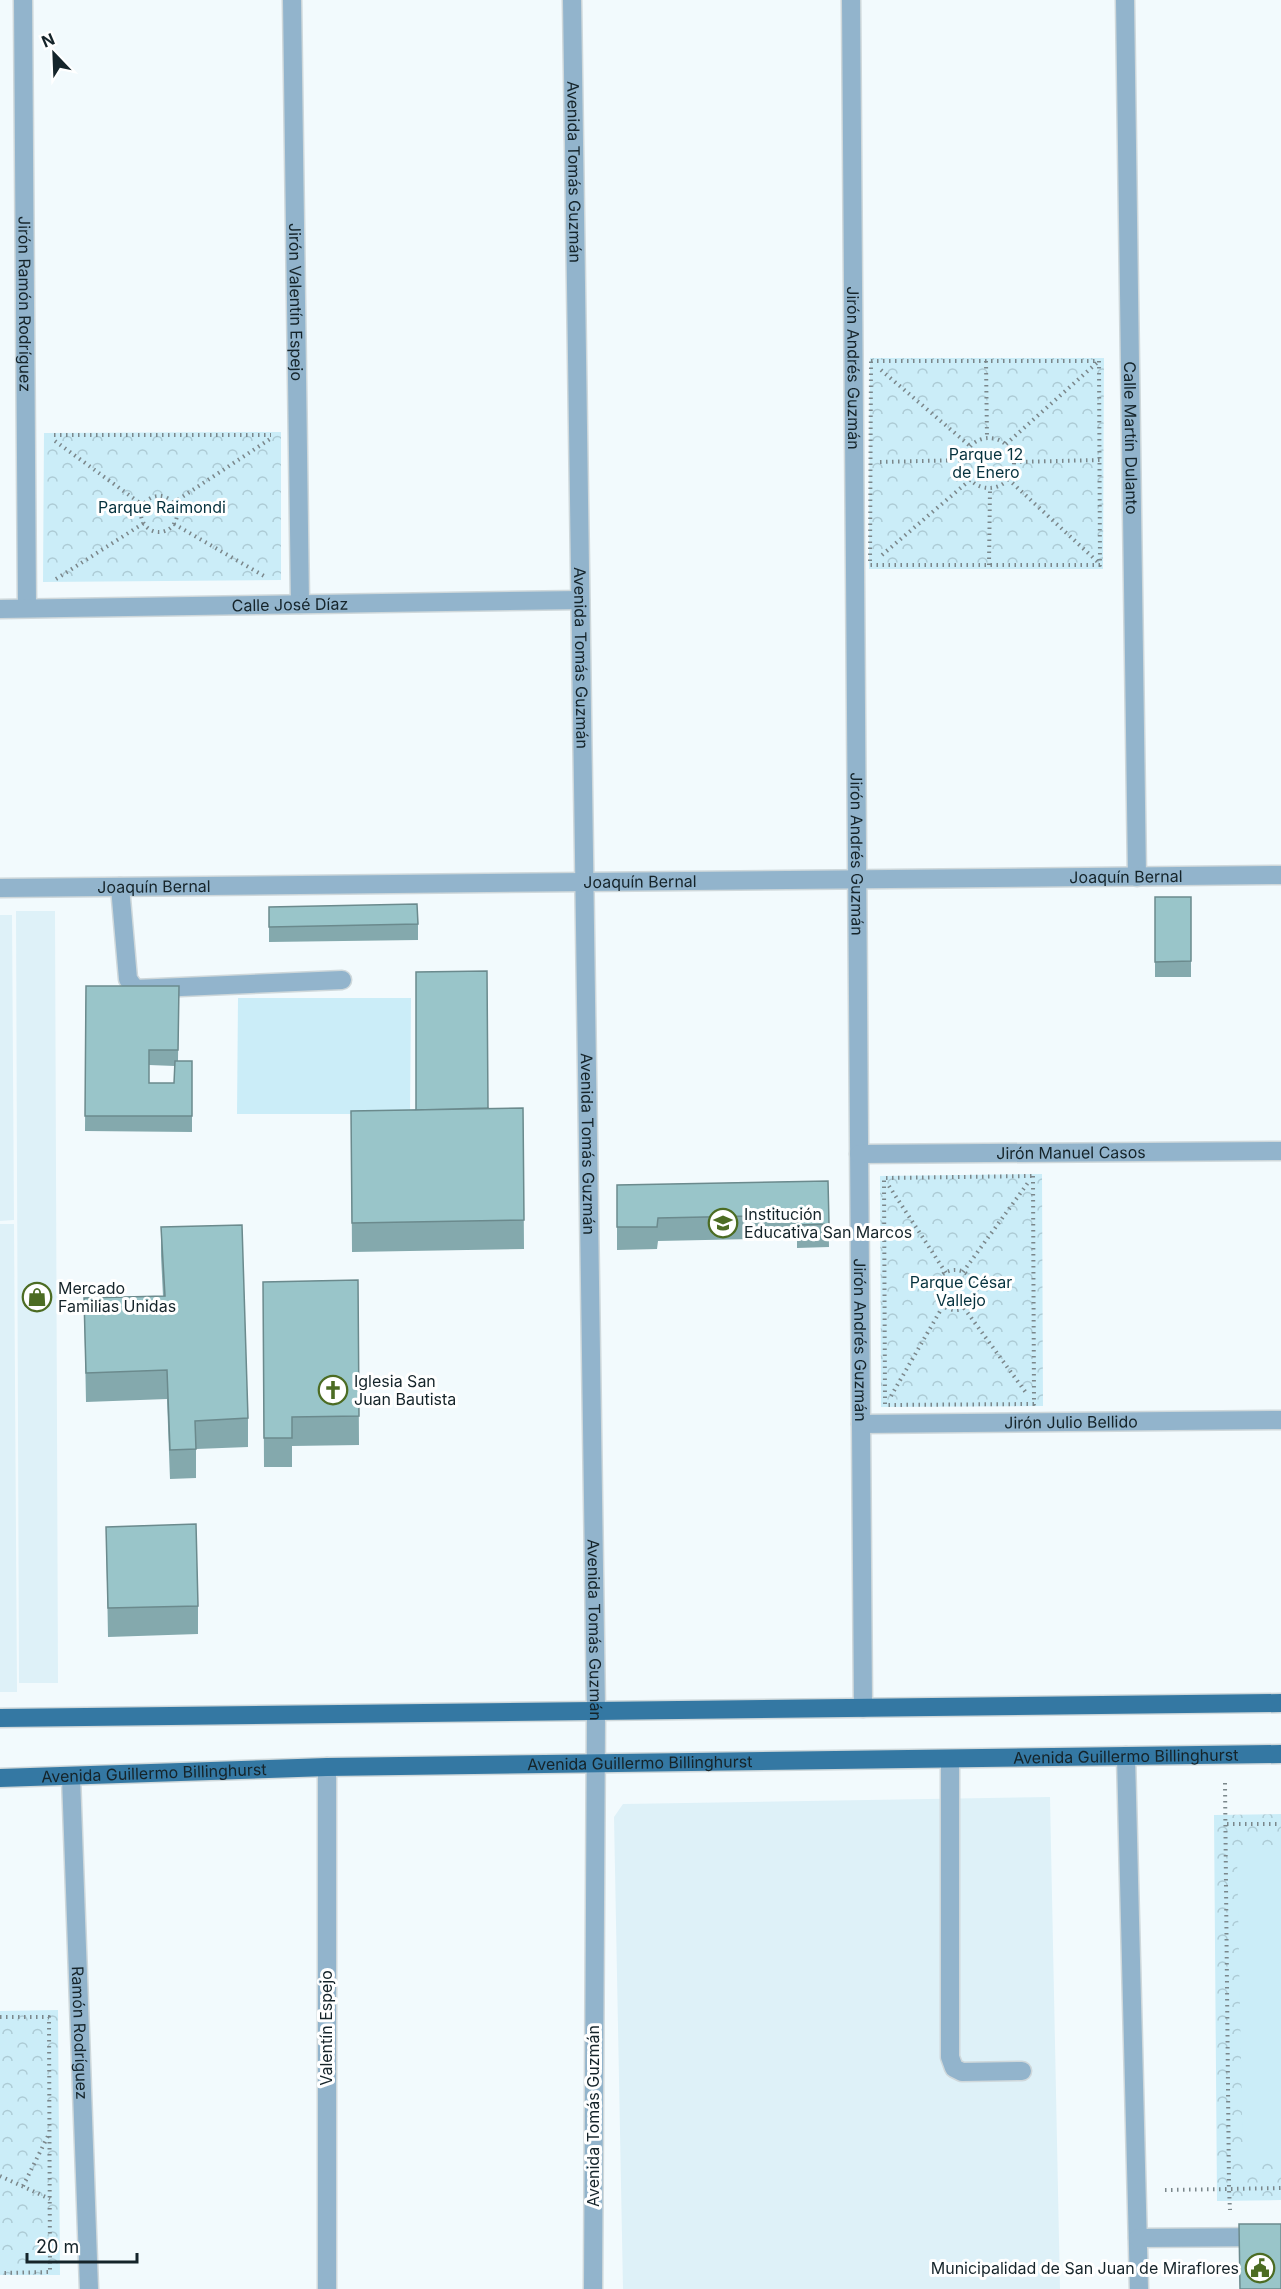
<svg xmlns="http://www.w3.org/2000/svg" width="1281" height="2289" viewBox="0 0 1281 2289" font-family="Inter,sans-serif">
<defs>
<pattern id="forest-crowns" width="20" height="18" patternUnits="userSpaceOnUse" patternTransform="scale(1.5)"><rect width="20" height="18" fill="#cbedf8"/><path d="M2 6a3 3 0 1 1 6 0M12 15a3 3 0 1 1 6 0" fill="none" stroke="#adcbd5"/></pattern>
</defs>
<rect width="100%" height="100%" fill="#f2fafd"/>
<path fill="#def1f8" d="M16,911H55L58,1683H19Z
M0,915H12L14,1220L0,1221Z
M0,1224H14L17,1692H0Z
M1050,1797L1060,2289H623L614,1817L623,1804Z"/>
<path fill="url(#forest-crowns)" d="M870,358H1104L1103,569H869Z
M281,432V580L43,582L44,433Z
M1042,1174L1043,1406L881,1407L880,1176Z
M1281,1814V2200L1217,2201L1214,1815Z
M58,2010L60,2275H0V2011Z"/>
<path fill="#cbedf8" d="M238,998H411L410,1114H237Z
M1237,1853H1281V2162H1243Z"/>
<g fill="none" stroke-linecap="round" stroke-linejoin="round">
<g stroke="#cfd8db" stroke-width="21">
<g id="minor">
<path id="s1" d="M23,0L27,608"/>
<path id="s2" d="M292,0L300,604"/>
<path id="s3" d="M572,0L596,1711L593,2289"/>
<path id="s4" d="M851,0L863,1708"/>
<path id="s5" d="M1125,0L1137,877"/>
<path id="s6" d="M0,609L580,600"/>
<path d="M120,887L128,979L135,989L342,980"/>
<path id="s7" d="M0,888L1281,875"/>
<path id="s8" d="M859,1154L1281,1151"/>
<path id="s9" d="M861,1424L1281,1420"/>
<path d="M1126,1756L1139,2289"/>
<path d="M950,1759V2057L954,2068L962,2072L1022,2071"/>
<path id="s10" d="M71,1777L89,2289"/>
<path d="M1138,2238L1281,2237"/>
<path d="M327,2289V1767"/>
</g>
</g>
<g stroke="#cfd8db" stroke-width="21">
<g id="major">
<path d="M0,1718L1281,1703"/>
<path id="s11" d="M0,1778L327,1767L1281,1754"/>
</g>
</g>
<path stroke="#7b878b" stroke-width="4" stroke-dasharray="1.5 4.5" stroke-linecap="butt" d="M871,361H1099L1100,565H870Z
M986,361L987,438
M881,370L970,446
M54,435H271
M964 463a25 25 0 1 1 50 0a25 25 0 1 1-50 0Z
M55,441L144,506
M1006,444L1099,361
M880,462L964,460
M1014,462L1100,460
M1008,479L1100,564
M141 514a18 18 0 1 1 36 0a18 18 0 1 1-36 0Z
M173,503L270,439
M174,524L264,576
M882,555L970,480
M989,565L990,488
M56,579L144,523
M1033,1176L1034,1404L885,1405L884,1178Z
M889,1186L946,1273
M935 1290a20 20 0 1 1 40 0a20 20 0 1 1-40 0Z
M963,1272L1030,1180
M964,1308L1027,1394
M891,1396L943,1306
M1225,1783L1229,2189L1281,2188
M1227,1824H1281
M0,2017H49L50,2272L0,2273
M0,2176L50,2199
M23,2186L48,2136
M1165,2190L1229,2189L1230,2210"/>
<use href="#minor" stroke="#92b4cc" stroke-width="18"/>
<use href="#major" stroke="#3478a3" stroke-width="18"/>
</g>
<path fill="#84a9ad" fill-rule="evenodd" d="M1155,897H1191V977H1155Z
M269,907L418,924V940L269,942Z
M86,986H179L178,1061H192V1132L85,1131ZM149,1065L175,1066L174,1083H149Z
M523,1108L524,1249L352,1252L351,1111Z
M828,1181L829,1247L797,1248V1238L658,1241L657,1249L617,1250V1185Z
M161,1227L248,1418V1447L196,1449V1478L170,1479L167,1399L86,1402L84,1298L163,1296L161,1256Z
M358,1280L359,1445L292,1446V1467H264L263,1282Z
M106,1527L198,1606V1634L108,1637Z"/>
<path fill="#99c5c9" stroke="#6b8a8d" stroke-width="1.5" d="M1155,897H1191V961L1155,962Z
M417,904L418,924L269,927V907Z
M487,971L488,1108L416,1110V972Z
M86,986H179L178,1050H149V1083H174L175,1061H192V1116H85Z
M523,1108L524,1220L352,1223L351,1111Z
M828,1181L829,1224L797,1225V1215L658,1218L657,1227H617V1185Z
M242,1225L248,1418L195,1421L196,1449L170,1450L167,1370L86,1373L84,1298L165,1296L161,1227Z
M358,1280L359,1416L292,1417V1438H264L263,1282Z
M196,1524L198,1606L108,1608L106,1527Z
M1239,2224H1281V2289H1240Z"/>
<defs>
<g id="school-ring" transform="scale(1.5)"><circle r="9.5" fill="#fff" stroke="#4c6c23" stroke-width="1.5"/><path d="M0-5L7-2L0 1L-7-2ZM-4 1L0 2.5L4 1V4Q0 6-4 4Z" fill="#4c6c23"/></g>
<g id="shop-ring" transform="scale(1.5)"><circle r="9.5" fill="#fff" stroke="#4c6c23" stroke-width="1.5"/><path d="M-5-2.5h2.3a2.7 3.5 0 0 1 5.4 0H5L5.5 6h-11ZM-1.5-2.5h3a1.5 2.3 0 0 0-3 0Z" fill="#4c6c23"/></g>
<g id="church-ring" transform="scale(1.5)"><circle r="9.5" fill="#fff" stroke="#4c6c23" stroke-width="1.5"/><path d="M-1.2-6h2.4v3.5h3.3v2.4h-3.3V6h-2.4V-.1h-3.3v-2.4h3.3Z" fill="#4c6c23"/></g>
<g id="civic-ring" transform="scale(1.5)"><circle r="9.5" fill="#fff" stroke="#4c6c23" stroke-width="1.5"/><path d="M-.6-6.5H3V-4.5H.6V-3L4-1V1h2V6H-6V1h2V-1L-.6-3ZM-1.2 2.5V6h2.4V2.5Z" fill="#4c6c23"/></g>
</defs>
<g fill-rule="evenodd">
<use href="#school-ring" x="723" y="1223"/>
<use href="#shop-ring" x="37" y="1297"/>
<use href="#church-ring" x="333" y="1390"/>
<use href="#civic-ring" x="1260" y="2268"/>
</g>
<g text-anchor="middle" stroke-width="6" stroke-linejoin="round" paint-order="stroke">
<g font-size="16" fill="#15242a" stroke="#fff">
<text dy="6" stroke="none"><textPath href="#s3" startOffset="172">Avenida Tomás Guzmán</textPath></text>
<text dy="6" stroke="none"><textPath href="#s2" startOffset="302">Jirón Valentín Espejo</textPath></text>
<text dy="6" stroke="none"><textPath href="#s1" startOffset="304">Jirón Ramón Rodríguez</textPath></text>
<text dy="6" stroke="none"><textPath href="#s4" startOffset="368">Jirón Andrés Guzmán</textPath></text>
<text dy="6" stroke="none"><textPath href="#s5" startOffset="438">Calle Martín Dulanto</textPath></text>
<text dy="6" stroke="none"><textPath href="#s6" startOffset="290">Calle José Díaz</textPath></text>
<text dy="6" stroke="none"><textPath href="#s3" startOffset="658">Avenida Tomás Guzmán</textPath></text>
<text dy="6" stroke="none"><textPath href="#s4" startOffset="854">Jirón Andrés Guzmán</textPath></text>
<text dy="6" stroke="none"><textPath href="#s7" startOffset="1126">Joaquín Bernal</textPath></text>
<text dy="6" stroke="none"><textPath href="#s7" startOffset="640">Joaquín Bernal</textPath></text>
<text dy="6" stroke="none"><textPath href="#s7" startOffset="154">Joaquín Bernal</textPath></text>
<text dy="6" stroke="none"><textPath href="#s3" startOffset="1144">Avenida Tomás Guzmán</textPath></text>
<text dy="6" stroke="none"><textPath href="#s8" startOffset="212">Jirón Manuel Casos</textPath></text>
<text dy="6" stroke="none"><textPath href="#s4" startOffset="1340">Jirón Andrés Guzmán</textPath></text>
<text dy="6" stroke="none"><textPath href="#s9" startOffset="210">Jirón Julio Bellido</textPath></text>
<text dy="6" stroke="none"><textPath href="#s3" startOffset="1630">Avenida Tomás Guzmán</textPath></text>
<text dy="6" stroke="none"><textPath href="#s11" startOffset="1126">Avenida Guillermo Billinghurst</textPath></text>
<text dy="6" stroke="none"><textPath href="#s11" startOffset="640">Avenida Guillermo Billinghurst</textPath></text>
<text dy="6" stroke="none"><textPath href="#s11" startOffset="154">Avenida Guillermo Billinghurst</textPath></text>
<text transform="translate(326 2028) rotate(-90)" y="6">Valentín Espejo</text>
<text dy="6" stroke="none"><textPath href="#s10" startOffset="256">Ramón Rodríguez</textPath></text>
<text transform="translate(593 2116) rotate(-90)" y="6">Avenida Tomás Guzmán</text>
</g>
<g font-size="16" fill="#06323e" stroke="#fff">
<text x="986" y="460">Parque 12<tspan x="986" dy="18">de Enero</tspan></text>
<text x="162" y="513">Parque Raimondi</text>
<text x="961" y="1288">Parque César<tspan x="961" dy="18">Vallejo</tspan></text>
</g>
<g font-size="16" fill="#15242a" stroke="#fff" text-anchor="start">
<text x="744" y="1220">Institución<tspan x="744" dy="18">Educativa San Marcos</tspan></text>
<text x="58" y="1294">Mercado<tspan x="58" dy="18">Familias Unidas</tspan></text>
<text x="354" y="1387">Iglesia San<tspan x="354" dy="18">Juan Bautista</tspan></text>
<text x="1239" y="2274" text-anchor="end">Municipalidad de San Juan de Miraflores</text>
</g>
</g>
<g transform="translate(54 54) rotate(337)" stroke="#ffffff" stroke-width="4.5" paint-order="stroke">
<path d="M0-4.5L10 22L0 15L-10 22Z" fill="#15242a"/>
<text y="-9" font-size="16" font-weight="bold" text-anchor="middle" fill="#15242a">N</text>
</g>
<path d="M27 2253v9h110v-9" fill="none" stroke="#15242a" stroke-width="3"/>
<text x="36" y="2253" font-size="18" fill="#15242a" stroke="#ffffff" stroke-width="4.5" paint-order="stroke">20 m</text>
</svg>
